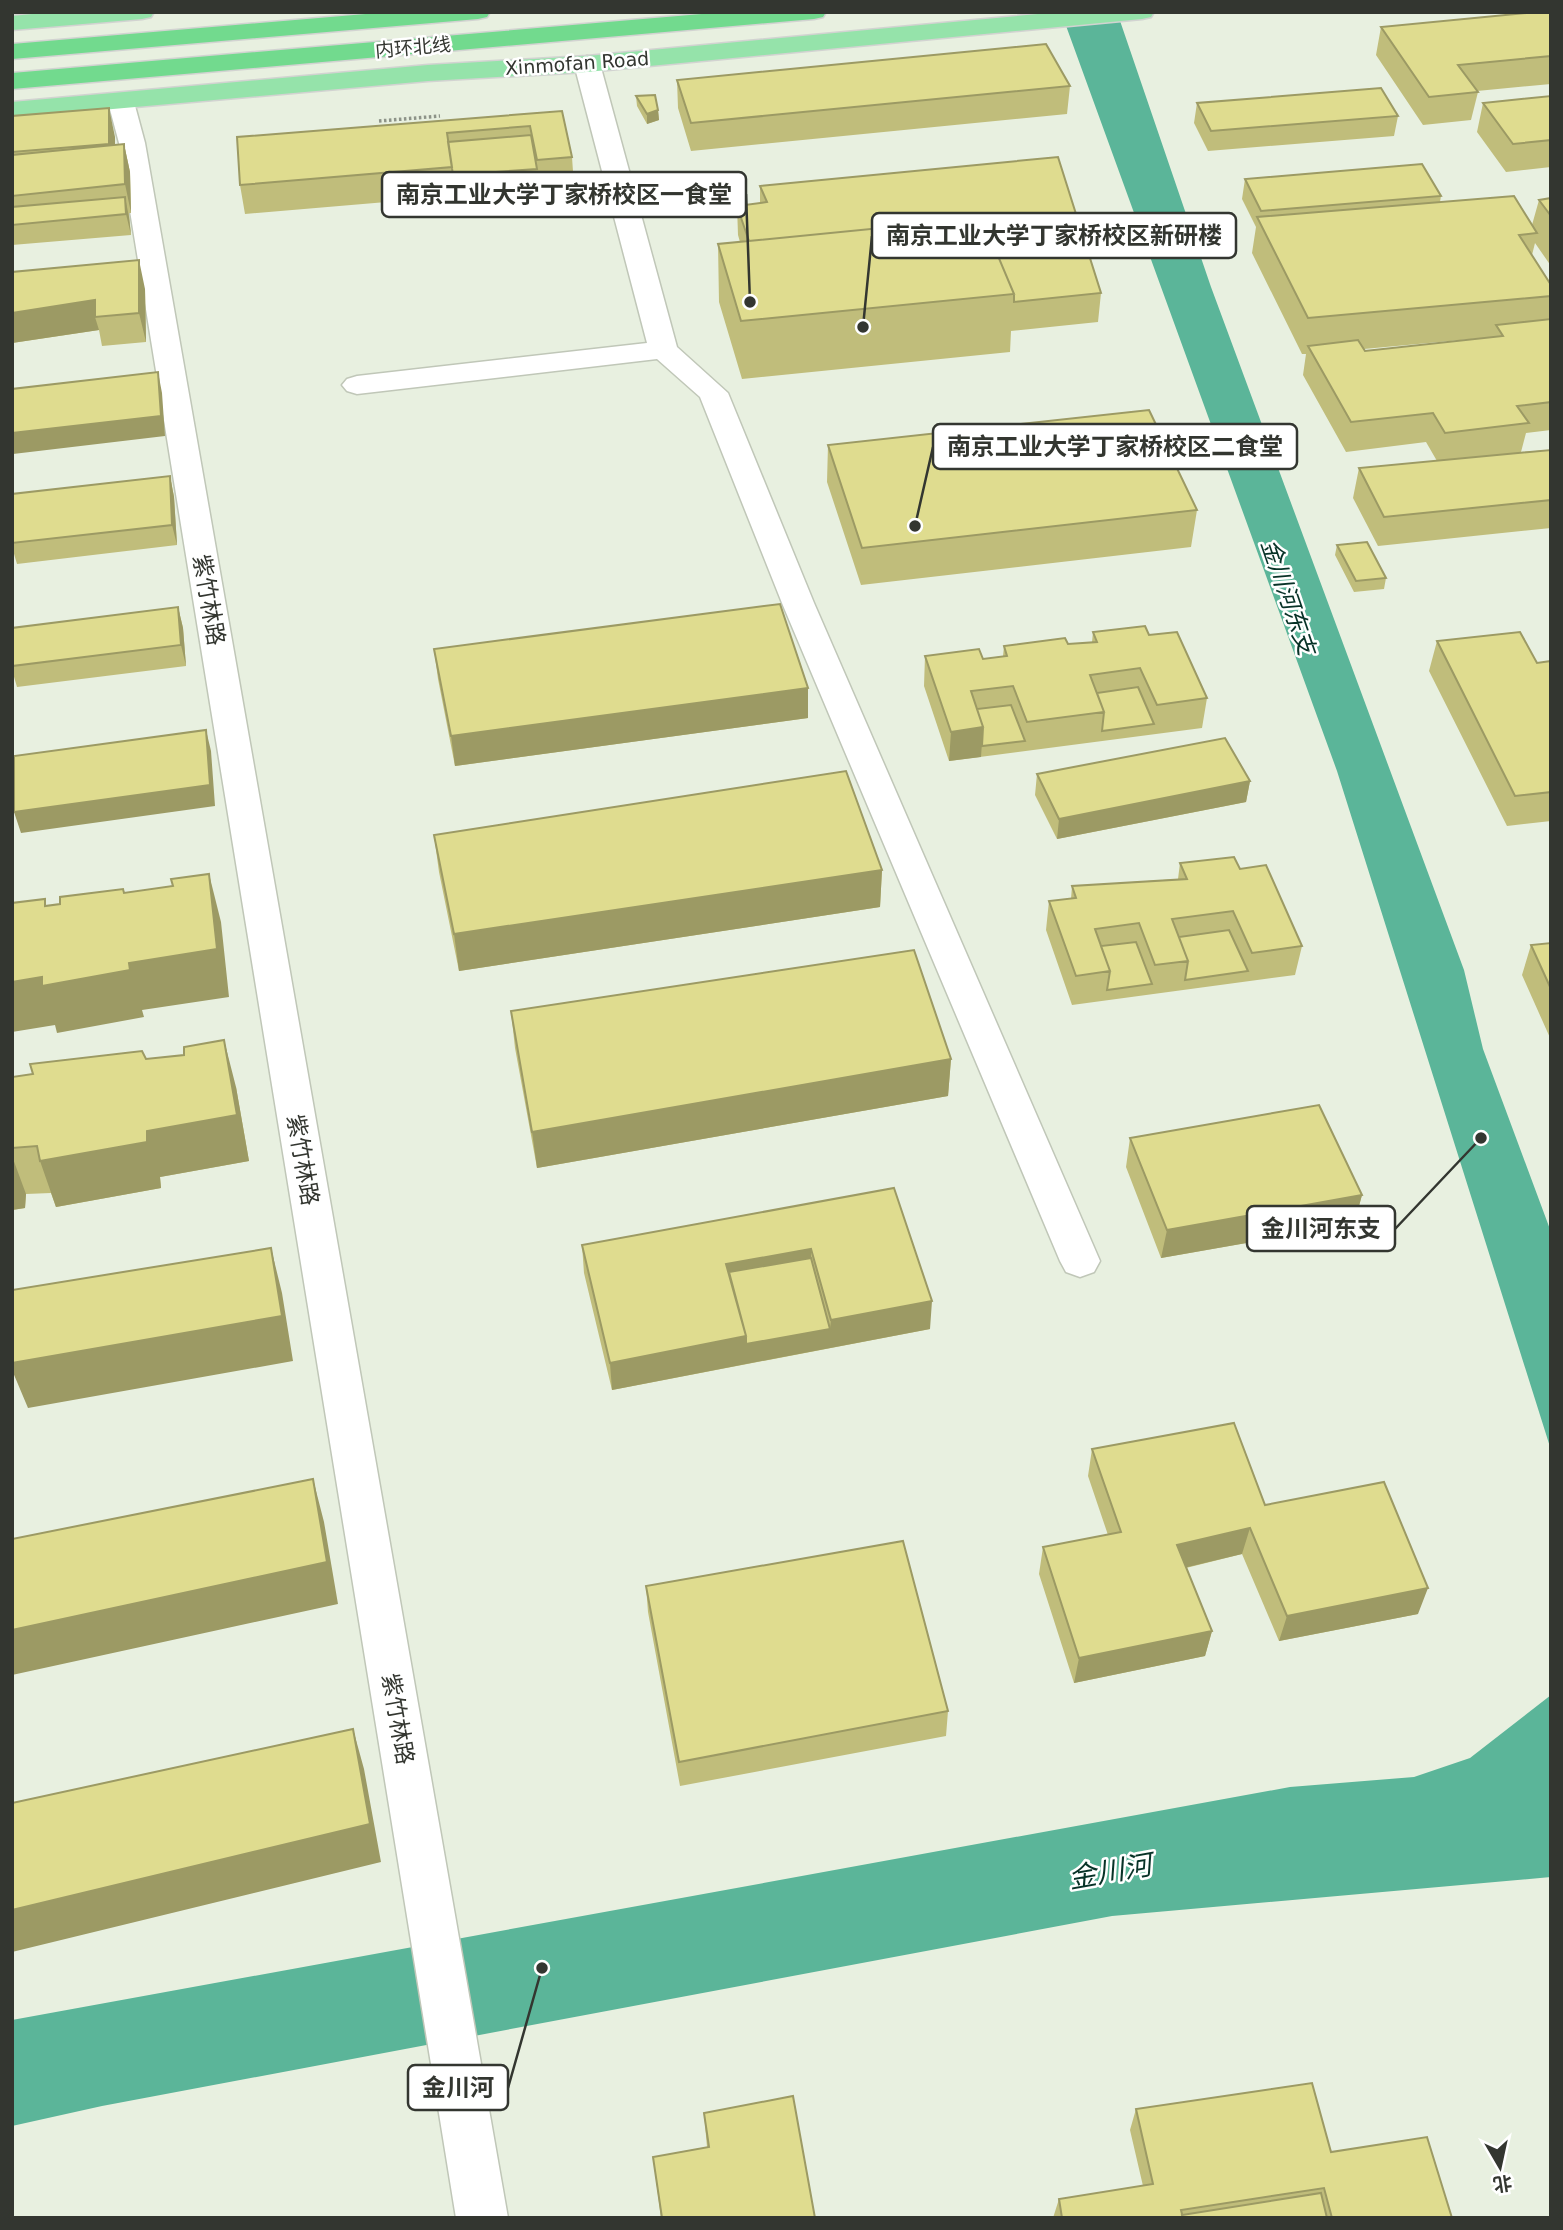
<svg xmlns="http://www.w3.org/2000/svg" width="1563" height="2230" viewBox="0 0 1563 2230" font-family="'DejaVu Sans','Noto Sans SC',sans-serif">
<rect width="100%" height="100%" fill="#e8f0e0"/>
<path fill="#5bb599" d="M1061,12H1117L1211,287L1464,970L1483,1049L1551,1232V1450L1337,771Z
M1551,1695V1877L1112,1916L102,2106L12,2126V2020L1290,1787L1414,1777L1470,1758Z"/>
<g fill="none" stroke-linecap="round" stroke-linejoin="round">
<g stroke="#c0c7b8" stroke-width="3">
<path id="minor" d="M587,56L596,59L600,64L677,347L728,393L814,603L1100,1261L1094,1272L1080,1277L1066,1272L1060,1261L782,603L700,397L657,359L357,394L347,391L342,385L347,379L357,376L647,343L574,64L578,59Z
M121,94L130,97L134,102L145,143L508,2218H456L119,143L108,102L112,97Z"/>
</g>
<g stroke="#d2d3d1" stroke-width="3">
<path id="primary" d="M52,12H154L151,17L142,19L12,30V16Z
M1060,12H1154L1151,17L1142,19L587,72L428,81L12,118V102L428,65L587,56Z"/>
</g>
<g stroke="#d2d3d1" stroke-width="3">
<path id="trunk" d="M389,12H490L487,17L478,19L12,59V44Z
M725,12H826L823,17L814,19L12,89V73Z"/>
</g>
<path stroke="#8d9388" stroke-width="3.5" stroke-dasharray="2.5 2.5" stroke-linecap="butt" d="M379,121L440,116"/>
<use href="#minor" fill="#fff" fill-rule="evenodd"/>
<use href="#primary" fill="#95e3aa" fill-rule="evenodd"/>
<use href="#trunk" fill="#72da8e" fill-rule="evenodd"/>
</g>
<path fill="#c0bd7b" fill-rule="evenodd" d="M1551,12V84L1477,91L1478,92L1471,120L1423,125L1376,55L1381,27Z
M677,80L1070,86L1067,114L691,151L678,108Z
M636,96L658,110L659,120L647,124L637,106Z
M1551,96V167L1506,172L1477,132L1483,103Z
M1197,103L1398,116L1394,136L1208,151L1194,123Z
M562,111L572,157L574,186L245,214L240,185L237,137Z
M12,116L115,137V144H124L130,172L131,213H129L131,235L12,245Z
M1245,179L1441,196L1440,202L1532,225L1539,200L1551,198V266L1535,243L1532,255L1551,285V430L1526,433L1521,452L1551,450V528L1378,546L1353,498L1359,468L1437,461L1426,442L1346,452L1303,375L1306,354H1302L1252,253L1256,227L1242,199ZM1493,337L1365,351L1364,349Z
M760,186L1101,293L1098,322L1011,331L1010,352L742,379L719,302L718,244L740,242L738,235L737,206L760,203Z
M12,272L145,289L146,342L102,346L99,330L12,343Z
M828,445L1197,510L1191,547L861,585L827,482Z
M170,476L174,497L177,545L17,564L12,547V494Z
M1337,545L1386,578L1384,589L1354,592L1335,555Z
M178,607L183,628L186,666L17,687L12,670V628Z
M1093,632L1149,635L1207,698L1202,728L949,761L924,686L925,656L983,659L1003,656L1004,646L1068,644L1092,642Z
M1437,641L1537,663L1551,661V821L1507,826L1429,671Z
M434,649L808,688V718L455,766L438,679Z
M1037,774L1250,781L1246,802L1057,839L1035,795Z
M434,835L882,870L880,907L459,971L439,872Z
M1180,863L1240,869L1302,946L1295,975L1072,1005L1046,930L1049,901L1071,899L1072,886L1178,879Z
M1551,943V1040L1522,975L1531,945Z
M511,1011L951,1059L948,1096L537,1168L515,1048Z
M146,1059L236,1087L249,1161L160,1177L161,1188L56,1207L51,1193L26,1194L25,1208L12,1210V1077Z
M1130,1138L1362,1195L1354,1224L1161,1258L1126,1167Z
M894,1188L930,1329L612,1390L584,1273L582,1245Z
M1092,1449L1265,1505L1418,1614L1279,1641L1242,1554L1186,1568L1212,1631L1205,1656L1074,1683L1039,1574L1043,1547L1108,1535L1088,1476Z
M646,1586L948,1711L946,1736L680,1786L648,1612Z
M1136,2109L1331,2152L1452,2218H1053L1059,2199L1143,2186L1130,2130Z
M704,2113L815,2218H661L653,2157L707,2147Z"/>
<path fill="#9c9a64" d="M109,108L115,137V172L109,144Z
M658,110L659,120L647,124V114Z
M124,144L130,172L131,213L125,184Z
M125,197L129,217L131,235L126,214Z
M139,260L145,289L146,342L139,313Z
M95,300V317L99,330L12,343V313Z
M158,372L162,393L165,436L13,454L12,433Z
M170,476L174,497L177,545L172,525Z
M178,607L183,628L186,666L181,645Z
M808,688V718L455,766L451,736Z
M983,727L981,757L949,761L951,732Z
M206,730L211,751L215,806L21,833L14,812Z
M1250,781L1246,802L1057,839L1059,819Z
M882,870L880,907L459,971L454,934Z
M209,874L221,922L229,997L142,1010L144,1017L57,1033L55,1025L12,1032V982L129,963Z
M224,1040L236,1087L249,1161L160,1177L161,1188L56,1207L40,1161L147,1131Z
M951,1059L948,1096L537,1168L532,1132Z
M12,1156L26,1194L25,1208L12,1210Z
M1362,1195L1354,1224L1161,1258L1167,1230Z
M271,1248L282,1293L293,1361L28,1408L12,1370V1363Z
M811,1249V1277L732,1291L726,1264Z
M932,1301L930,1329L746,1364V1344L830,1329L831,1320Z
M746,1336V1364L612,1390L610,1363Z
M313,1479L324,1522L338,1604L12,1675V1630Z
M1250,1528L1242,1554L1171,1571L1177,1545Z
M1428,1588L1418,1614L1279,1641L1287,1616Z
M1212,1631L1205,1656L1074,1683L1079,1658Z
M353,1729L364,1769L381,1862L12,1952V1910Z"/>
<path fill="#dfdc8f" stroke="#9c9a64" stroke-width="2" d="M1537,12H1551V56L1458,65L1478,92L1429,97L1381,27Z
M1046,44L1070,86L691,123L677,80Z
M1381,88L1398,116L1211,131L1197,103Z
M655,95L658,110L647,114L636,96Z
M1551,96V140L1513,144L1483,103Z
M109,108V144L12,152V116Z
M562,111L572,157L537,160L530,126L447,133L452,167L240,185L237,137Z
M531,135L537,169L453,175L448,142Z
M124,144L125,184L12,196V155Z
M1058,157L1101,293L1014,302V294L982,218L749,241L737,206L767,202L760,186Z
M1422,164L1441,196L1261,211L1245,179Z
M1514,196L1537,233L1519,235L1551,285V296L1308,318L1257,217Z
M125,197L126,214L12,225V207Z
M1551,198V216L1539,200Z
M982,218L1014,294L741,321L718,244Z
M139,260V313L95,317V300L12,313V272Z
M1551,319V402L1517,406L1529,423L1445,433L1433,413L1351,422L1308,346L1358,340L1365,351L1503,336L1496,325Z
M158,372L161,416L12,433V389Z
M1149,410L1197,510L862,548L828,445Z
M1551,450V500L1384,517L1359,468Z
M170,476L172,525L12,543V494Z
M1367,542L1386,578L1356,581L1337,545Z
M780,604L808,688L451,736L434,649Z
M178,607L181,645L12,666V628Z
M1145,626L1149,635L1177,632L1207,698L1157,705L1140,668L1090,675L1104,712L1027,722L1013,686L971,691L983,727L951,732L925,656L979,649L983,659L1007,656L1004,646L1065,638L1068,644L1097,642L1093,632Z
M1520,632L1537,663L1551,661V792L1515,796L1437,641Z
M1138,687L1154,724L1102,731L1104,712L1097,693Z
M1011,705L1025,741L982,746L983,727L977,709Z
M206,730L210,785L14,812V756Z
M1225,738L1250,781L1059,819L1037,774Z
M846,771L882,870L454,934L434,835Z
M1234,857L1240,869L1266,865L1302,946L1252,953L1233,911L1172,919L1188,961L1155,965L1139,923L1095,929L1110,971L1076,976L1049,901L1076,898L1072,886L1187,879L1180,863Z
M209,874L217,949L129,963L130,970L42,986V977L12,982V903L45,899V906L60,904V897L123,889L124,893L173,886L171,879Z
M1229,930L1248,971L1185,980L1188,961L1179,937Z
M1136,942L1152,984L1107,990L1110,971L1101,946Z
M1551,943V989L1531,945Z
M914,950L951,1059L532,1132L511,1011Z
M224,1040L237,1115L147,1131V1142L40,1161L37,1146L12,1148V1077L33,1074L30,1064L142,1051L146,1059L184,1055V1047Z
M1319,1105L1362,1195L1167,1230L1130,1138Z
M894,1188L932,1301L831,1320L811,1249L726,1264L746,1336L610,1363L582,1245Z
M271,1248L282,1316L12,1363V1290Z
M811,1258L830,1329L746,1344V1336L729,1272Z
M1234,1423L1265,1505L1384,1482L1428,1588L1287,1616L1250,1528L1177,1545L1212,1631L1079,1658L1043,1547L1121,1532L1092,1449Z
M313,1479L327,1562L12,1630V1539Z
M903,1541L948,1711L679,1762L646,1586Z
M353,1729L370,1824L12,1910V1803Z
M1312,2083L1331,2152L1427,2137L1452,2218H1332L1324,2188L1181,2210L1183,2218H1062L1059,2199L1153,2184L1136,2109Z
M793,2096L815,2218H662L653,2157L709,2147L704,2113Z
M1321,2193L1327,2218H1183L1182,2215Z"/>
<g text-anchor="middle" stroke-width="5" stroke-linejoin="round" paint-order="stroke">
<g font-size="19" fill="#333630" stroke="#fff">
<text transform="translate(413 47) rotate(-5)" y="7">内环北线</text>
<text transform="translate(577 63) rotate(-4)" y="7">Xinmofan Road</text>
</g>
<g font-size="23" fill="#333630" stroke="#fff">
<text transform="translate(209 600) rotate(80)" y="8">紫竹林路</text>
<text transform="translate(303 1160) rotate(80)" y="8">紫竹林路</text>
<text transform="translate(398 1719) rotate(80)" y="8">紫竹林路</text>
</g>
<g font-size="24" font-style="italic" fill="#073227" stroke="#fff">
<text transform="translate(1288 597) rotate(71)" y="8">金川河东支</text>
</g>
<g font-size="28" font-style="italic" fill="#073227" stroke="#fff">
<text transform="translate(1110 1871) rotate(-10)" y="10">金川河</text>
</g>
</g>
<path fill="none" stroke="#333630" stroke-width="2.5" d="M750 302L746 194M863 327L872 236M915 526L933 447M1481 1138L1395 1229M542 1968L508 2088"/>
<g fill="#333630" stroke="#fff" stroke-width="2.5">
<circle cx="750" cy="302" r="7"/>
<circle cx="863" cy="327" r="7"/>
<circle cx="915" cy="526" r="7"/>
<circle cx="1481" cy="1138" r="7"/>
<circle cx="542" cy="1968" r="7"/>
</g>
<g fill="#fff" stroke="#333630" stroke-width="2.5">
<rect x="382" y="172" width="364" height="45" rx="7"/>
<rect x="872" y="213" width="364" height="45" rx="7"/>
<rect x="933" y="424" width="364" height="45" rx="7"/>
<rect x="1247" y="1206" width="148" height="45" rx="7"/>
<rect x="408" y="2065" width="100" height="45" rx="7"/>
</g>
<g font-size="24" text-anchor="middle" font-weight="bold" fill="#333630">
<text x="564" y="203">南京工业大学丁家桥校区一食堂</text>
<text x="1054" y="244">南京工业大学丁家桥校区新研楼</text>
<text x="1115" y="455">南京工业大学丁家桥校区二食堂</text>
<text x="1321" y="1237">金川河东支</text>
<text x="458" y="2096">金川河</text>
</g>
<rect width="1563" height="2230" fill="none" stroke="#333630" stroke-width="28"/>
<g transform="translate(1500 2167) rotate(171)" stroke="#ffffff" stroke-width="5" paint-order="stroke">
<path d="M0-5L12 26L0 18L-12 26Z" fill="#333630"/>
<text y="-10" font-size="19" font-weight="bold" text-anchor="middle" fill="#333630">北</text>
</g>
</svg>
